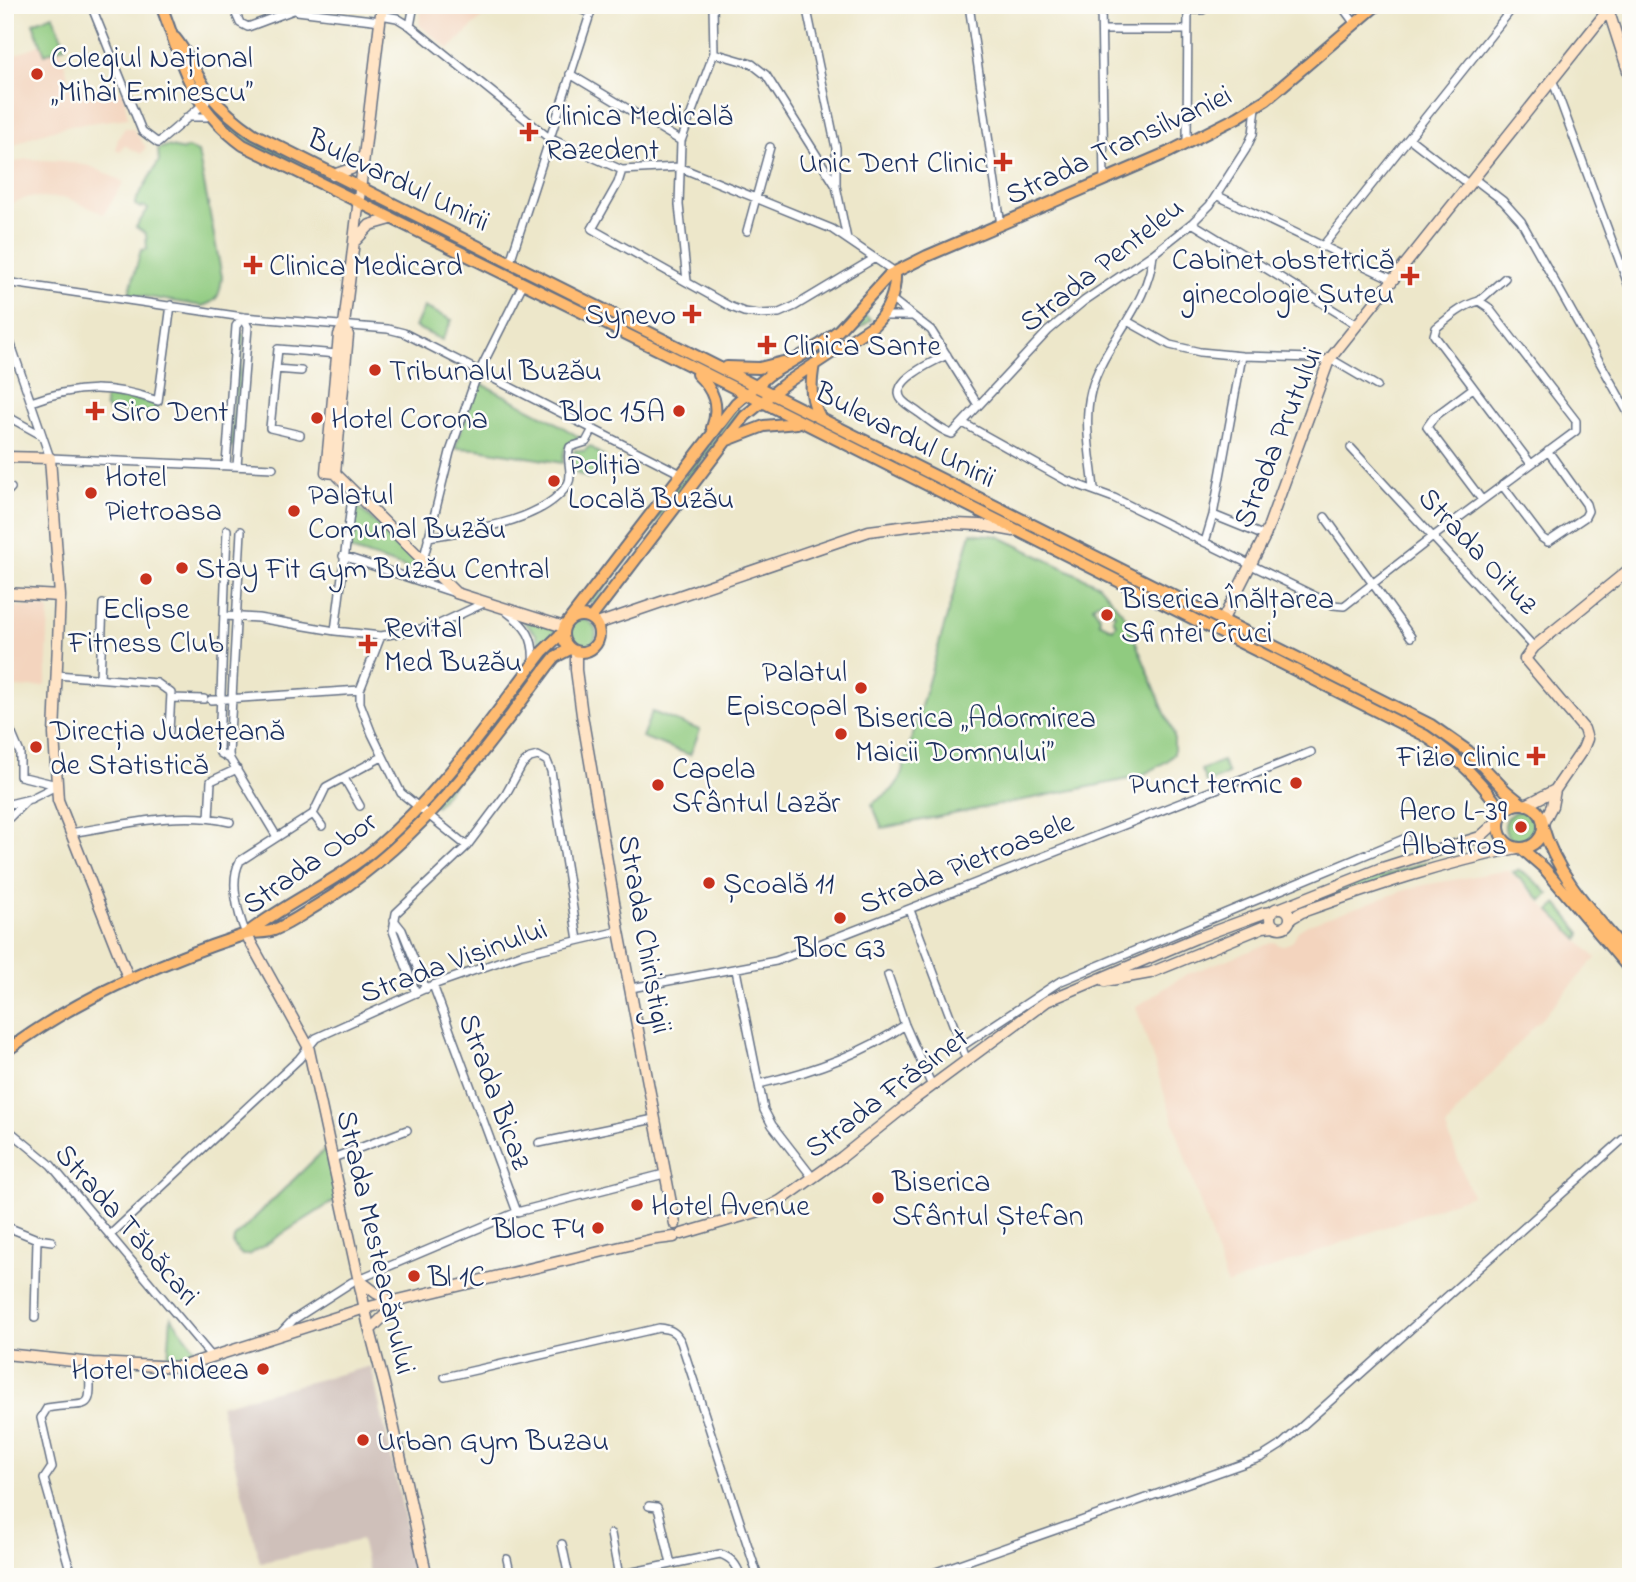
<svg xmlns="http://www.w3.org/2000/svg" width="1636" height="1582" viewBox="0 0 1636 1582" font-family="'Indie Flower',sans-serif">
<rect width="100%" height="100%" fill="#fdfcf7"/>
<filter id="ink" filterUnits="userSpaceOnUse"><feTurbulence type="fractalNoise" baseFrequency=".0143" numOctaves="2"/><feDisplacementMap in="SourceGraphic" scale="14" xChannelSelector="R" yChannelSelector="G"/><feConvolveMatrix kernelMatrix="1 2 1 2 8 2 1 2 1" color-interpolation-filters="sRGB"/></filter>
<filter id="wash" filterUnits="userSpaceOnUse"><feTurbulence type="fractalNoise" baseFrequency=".00686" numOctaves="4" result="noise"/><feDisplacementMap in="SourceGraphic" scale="28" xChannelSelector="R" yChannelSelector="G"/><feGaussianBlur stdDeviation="1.57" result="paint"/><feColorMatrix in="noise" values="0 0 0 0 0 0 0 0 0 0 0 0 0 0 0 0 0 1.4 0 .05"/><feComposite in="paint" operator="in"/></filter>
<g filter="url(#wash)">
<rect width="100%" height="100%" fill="#ede7ca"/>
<path fill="#f3d4be" d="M422,5H495L449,49L419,25Z
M53,15L65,46L60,49L73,92L84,90L85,97L123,91L128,118L66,126L31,137L5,150V59L41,44L33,23Z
M125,128H132L146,147L141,154L124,145L120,152L116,149L118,138Z
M26,159L61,161L90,166L124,182L104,214L67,198L29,197L5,206V165Z
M5,606L44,607L49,610L46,684L43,686L5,689Z
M1508,870L1596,958L1457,1112L1446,1128L1472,1195L1227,1285L1136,1007L1185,975L1274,942L1281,946L1292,942L1298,931L1309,924L1414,887Z"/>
<path fill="#cfc0ba" d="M371,1366L418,1577H370L361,1540L260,1563L220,1405Z"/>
<path fill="#90cb80" stroke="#567d6f" stroke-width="2" fill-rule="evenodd" d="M53,15L65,46L45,54L33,23Z
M230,124L257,143L273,148L351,192L256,146L228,127Z
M167,146L183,150L187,148L198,152L222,277C220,294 219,301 202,306L129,294L141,250L147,249L146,234L136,227L148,209L143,206L141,208L135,205V202L159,161L158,149Z
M424,307L452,320L442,340L415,327Z
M863,314L871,320L866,324L777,378L772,376L831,340Z
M243,333L244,335L234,447H230L240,334Z
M478,382L548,418L579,437V439C565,444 563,449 563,463L478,449L455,448Z
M105,392L155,403L157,410L151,412H109L105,406Z
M737,409L740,411L595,602H587Z
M590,446L604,457L589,479L576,473L572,458L575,450L584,451Z
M355,504L418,562L413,570L347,549Z
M971,533L998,536L1099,585L1125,616L1174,735V754L1167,761L1139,777L882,828L872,804L892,790L900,779ZM1102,600L1109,611L1115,613L1113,618L1116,624L1113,629L1099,622L1100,617L1093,606Z
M566 634a15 15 0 1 1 30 0a15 15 0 1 1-30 0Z
M525,619L556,629V631L540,646L536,634L523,621Z
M542,656L549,662L436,806L429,800Z
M652,712L700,730L690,755L642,737Z
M1222,761L1228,774L1207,784L1201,770Z
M1505 827a16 16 0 1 1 32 0a16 16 0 1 1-32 0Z
M1426,862L1428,866L1293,913L1290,910L1360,883Z
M1518,870L1528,875L1549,894L1542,901L1513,872Z
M1557,904L1581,933L1579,940L1550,911Z
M326,1148L337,1199L249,1255H242L233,1245L234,1238Z
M171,1317L196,1350C187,1359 181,1363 168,1361Z"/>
</g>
<g filter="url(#ink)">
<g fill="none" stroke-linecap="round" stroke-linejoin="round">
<g stroke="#646f84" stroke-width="10">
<path id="street" d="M91,5L142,131L158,143L206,102
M232,5L240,23L248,27L307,5
M570,5L590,13
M806,5L836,148V185
M969,5L1001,225
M1101,5L1104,180
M1341,5L1355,24
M1188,10H1203L1208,5
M297,11L381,21
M381,15L397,18L410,26L549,138L622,170L679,167L832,229L895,272
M410,26L414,5
M1102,30H1187
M714,53L752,64L766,75L836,186L847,239
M570,74L681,141L679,205L687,281
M1552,79L1631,292
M187,117H207L208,114
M1409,138L1468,184
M681,141L714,53L713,5
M1187,143L1188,5
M622,170L618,183L592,229L731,307L744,312L759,314L779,313L795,306L875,258
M1473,178L1503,201L1521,221L1631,418
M1218,196L1392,279
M1192,223L1356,324
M747,231L770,147
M1322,247L1515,5
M510,262L593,5
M5,282L243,317L388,329L404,333L681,474
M891,299L931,330L978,405
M1479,301L1505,278
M883,316H912
M1127,321L1170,345L1200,352L1242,356L1313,358L1336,362L1377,386
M5,327L50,458L273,468
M947,355C934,361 887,382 902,400C906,405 914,409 919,413C930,421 940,430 952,434L1048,331L1084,301L1153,254L1192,223L1210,205L1246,149L1253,134L1256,107
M276,369L301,371
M1473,388L1434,417L1427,427L1482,500
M31,402C77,385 112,385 158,401L171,305
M5,415L41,435
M963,423L1065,480L1114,498L1333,605L1344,606L1434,536L1576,431V421L1488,307L1479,301C1463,305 1448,318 1436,328L1434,335L1531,464
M300,435L270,428L278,349L337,354
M1351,448L1534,647
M226,465L236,326L243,317
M237,466L248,327L243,317
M1502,485L1542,538L1548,542L1585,517L1588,511L1586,504L1548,451
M1094,489C1091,458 1083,422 1091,391C1104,342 1149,306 1153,254
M5,494L11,488
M1213,515L1265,536
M1325,517L1411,637
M227,530L219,748L220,753L230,759
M241,531L229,754L230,759L277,837
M428,537C470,530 543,523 568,484C574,473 565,459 570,447L586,442L593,429
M1205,542L1213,515L1242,356
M343,556L455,593
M423,561L450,452L476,378L523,284
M507,612C526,626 535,638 533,663
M225,616L258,618L335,631L381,636L433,627L484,603
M335,631L353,490
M381,636L360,690V703L372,734L401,793L467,846
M57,675L157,683L171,693L169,731
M100,678L103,604
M171,698L204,699
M211,700L360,690
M5,718L20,753V776L57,785
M344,778L360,806
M5,805L30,799L56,786
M313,814L322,826
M209,818L211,781L237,769
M5,822L26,801
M70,833C123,825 177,810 230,822
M910,910L967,1061
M394,920L402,930L426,989
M246,934C238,914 229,881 240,861L313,814L326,787L382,757
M736,970L764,1110L772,1125L813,1178
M888,975L905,1025L932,1086
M433,985L517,1212
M631,988L776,961L1311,752
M416,993L393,931L396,913L467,846L506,794L522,765L530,758L538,756L547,761L551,771L578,940
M962,1046L1059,982L1406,838
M759,1084C811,1072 861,1055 905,1025
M5,1127L51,1165L212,1357
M539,1143L654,1119
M333,1158L407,1130
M5,1226L37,1239L52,1241
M111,1234L299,1059L316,1038L433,985L521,954L619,931
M359,1279L517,1212L664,1174
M35,1318L37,1239
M279,1335L293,1320L352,1282
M445,1377L659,1328C671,1329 676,1332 681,1342L758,1577
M649,1506L657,1507L659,1512L671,1564
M611,1534L619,1576
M562,1544L569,1577
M507,1559L511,1577
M72,1577L44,1479L52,1467L41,1418L47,1408C91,1400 92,1417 89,1362
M609,1577L720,1554C732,1558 737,1565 741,1577
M922,1577L1262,1457L1281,1445L1631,1132"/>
</g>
<g stroke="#646f84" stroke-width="13">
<path id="secondary" d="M1607,6L1631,80
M333,175L351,169L364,155
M356,240L370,225L391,219
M5,457L50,458L60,596L54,734L58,800L129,980
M335,473L326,472L339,335L344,325L382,5
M335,473L456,593L564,627
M335,473L348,335L344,325
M5,593L60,596
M597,624L869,531L932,523L980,525L1014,531
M1217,631L1265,536L1329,360L1608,10
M576,652V670L582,715L619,931L675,1224
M1526,805L1555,790
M1543,823L1552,806L1555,790L1583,749L1587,739L1584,729L1525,659L1534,647L1631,568
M1281,908L1379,869L1480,837L1500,819
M1270 918a10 10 0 1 1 20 0a10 10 0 1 1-20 0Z
M1290,919L1302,912C1372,887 1443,863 1517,848
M246,934L308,1046L368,1323L385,1388L427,1577
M1105,981L1150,973L1263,927L1274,926
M682,1234L763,1210L780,1201L842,1157L917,1097L1047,1001L1196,938L1264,913L1272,912
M359,1280L376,1293L393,1302
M370,1330L399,1301
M5,1354L93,1363L180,1367L365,1308L650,1240L674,1237"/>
</g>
<g stroke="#646f84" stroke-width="14">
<path id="primary" d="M161,5C185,67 186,102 243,145L685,363L1424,735C1456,756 1483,781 1503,814
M175,38C190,56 197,78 211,96C223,111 238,123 254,134L1431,725L1468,751L1506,791L1522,804
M814,364C810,386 810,400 821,419
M727,367L759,368L783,362
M697,374C714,390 720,406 712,428
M725,441L764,426L797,423
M563 634a18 18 0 1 1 36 0a18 18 0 1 1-36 0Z
M591,618L745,416L783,385L874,325C889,311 896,291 895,272
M570,619L736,403L769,375L821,344L839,330L889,275L927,256L1169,152L1238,117L1267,99L1377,5
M1499 826a22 22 0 1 1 44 0a22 22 0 1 1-44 0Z
M1543,827C1557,878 1598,918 1631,958
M1521,848L1544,868L1631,971
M246,934C287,902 336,882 376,848C442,792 491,719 543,651L563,632
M5,1052C74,1000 161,962 243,935C253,931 265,934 274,930C289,924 303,914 316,906C417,846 478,759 547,667L555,657L570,649"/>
</g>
<use href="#street" stroke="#fff" stroke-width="7"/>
<use href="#secondary" stroke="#ffe4c6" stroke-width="10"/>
<use href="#primary" stroke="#ffbb71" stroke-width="10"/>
</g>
</g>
<g fill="#c8321e" stroke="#fdfcf7" stroke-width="2.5">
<circle cx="37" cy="74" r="7"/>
<path d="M525.5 121.5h7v7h7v7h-7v7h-7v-7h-7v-7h7z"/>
<path d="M999.5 151.5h7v7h7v7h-7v7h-7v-7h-7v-7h7z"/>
<path d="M249.5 254.5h7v7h7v7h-7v7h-7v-7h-7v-7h7z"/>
<path d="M1406.5 265.5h7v7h7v7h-7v7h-7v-7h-7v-7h7z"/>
<path d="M688.5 303.5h7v7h7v7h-7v7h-7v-7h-7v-7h7z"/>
<path d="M763.5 334.5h7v7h7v7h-7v7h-7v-7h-7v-7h7z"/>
<circle cx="375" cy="370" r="7"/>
<path d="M91.5 400.5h7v7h7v7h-7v7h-7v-7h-7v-7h7z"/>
<circle cx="679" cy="411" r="7"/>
<circle cx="317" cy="418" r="7"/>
<circle cx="554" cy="481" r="7"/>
<circle cx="91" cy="493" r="7"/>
<circle cx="294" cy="511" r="7"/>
<circle cx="182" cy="568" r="7"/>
<circle cx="146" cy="579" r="7"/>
<circle cx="1107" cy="615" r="7"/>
<path d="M364.5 633.5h7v7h7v7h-7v7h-7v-7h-7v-7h7z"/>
<circle cx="861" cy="688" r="7"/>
<circle cx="841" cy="734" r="7"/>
<circle cx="36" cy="747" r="7"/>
<path d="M1532.5 745.5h7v7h7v7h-7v7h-7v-7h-7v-7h7z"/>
<circle cx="1296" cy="783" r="7"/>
<circle cx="658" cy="785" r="7"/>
<circle cx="1521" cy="827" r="7"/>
<circle cx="709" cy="883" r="7"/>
<circle cx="840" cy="918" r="7"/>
<circle cx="878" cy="1198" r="7"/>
<circle cx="637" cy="1205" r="7"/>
<circle cx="598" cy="1228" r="7"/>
<circle cx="414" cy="1276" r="7"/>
<circle cx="263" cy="1369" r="7"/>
<circle cx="363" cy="1440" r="7"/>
</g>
<g text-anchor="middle" stroke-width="5" stroke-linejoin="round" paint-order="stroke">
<g font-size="30" fill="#1b2f5e" stroke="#fdfcf7" text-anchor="start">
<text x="51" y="67">Colegiul Național<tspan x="51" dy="34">„Mihai Eminescu”</tspan></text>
<text x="545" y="125">Clinica Medicală<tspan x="545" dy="34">Razedent</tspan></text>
<text x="987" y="172" text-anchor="end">Unic Dent Clinic</text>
<text x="1394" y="269" text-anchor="end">Cabinet obstetrică<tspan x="1394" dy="34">ginecologie Șuteu</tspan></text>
<text x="269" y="275">Clinica Medicard</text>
<text x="676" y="324" text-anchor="end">Synevo</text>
<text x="783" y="355">Clinica Sante</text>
<text x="389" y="380">Tribunalul Buzău</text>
<text x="111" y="421">Siro Dent</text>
<text x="665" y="421" text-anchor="end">Bloc 15A</text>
<text x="331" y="428">Hotel Corona</text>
<text x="568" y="474">Poliția<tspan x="568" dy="34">Locală Buzău</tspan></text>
<text x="105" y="486">Hotel<tspan x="105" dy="34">Pietroasa</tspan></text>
<text x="308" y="504">Palatul<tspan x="308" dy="34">Comunal Buzău</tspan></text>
<text x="196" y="578">Stay Fit Gym Buzău Central</text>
<text x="1121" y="608">Biserica Înălțarea<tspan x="1121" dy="34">Sfintei Cruci</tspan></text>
<text x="146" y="618" text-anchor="middle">Eclipse<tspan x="146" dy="34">Fitness Club</tspan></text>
<text x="384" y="637">Revital<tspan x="384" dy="34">Med Buzău</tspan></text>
<text x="847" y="681" text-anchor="end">Palatul<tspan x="847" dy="34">Episcopal</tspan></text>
<text x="855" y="727">Biserica „Adormirea<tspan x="855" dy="34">Maicii Domnului”</tspan></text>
<text x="50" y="740">Direcția Județeană<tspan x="50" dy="34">de Statistică</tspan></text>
<text x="1520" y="766" text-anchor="end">Fizio clinic</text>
<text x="672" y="778">Capela<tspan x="672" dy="34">Sfântul Lazăr</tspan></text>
<text x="1282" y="793" text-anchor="end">Punct termic</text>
<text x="1507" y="820" text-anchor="end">Aero L-39<tspan x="1507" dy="34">Albatros</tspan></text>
<text x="723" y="893">Școală 11</text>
<text x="840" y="957" text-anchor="middle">Bloc G3</text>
<text x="892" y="1191">Biserica<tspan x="892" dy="34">Sfântul Ștefan</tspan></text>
<text x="651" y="1215">Hotel Avenue</text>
<text x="584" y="1238" text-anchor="end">Bloc F4</text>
<text x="428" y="1286">Bl 1C</text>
<text x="249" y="1379" text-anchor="end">Hotel Orhideea</text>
<text x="377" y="1450">Urban Gym Buzau</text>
</g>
<g font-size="30" fill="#1b2f5e" stroke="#fdfcf7">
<text transform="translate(1118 144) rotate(-25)" y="10">Strada Transilvaniei</text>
<text transform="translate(399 179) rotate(26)" y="10">Bulevardul Unirii</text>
<text transform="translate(1101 264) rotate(-38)" y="10">Strada Penteleu</text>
<text transform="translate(906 434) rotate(27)" y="10">Bulevardul Unirii</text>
<text transform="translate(1277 437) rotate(-68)" y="10">Strada Prutului</text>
<text transform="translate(1479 550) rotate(47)" y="10">Strada Oituz</text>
<text transform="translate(309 862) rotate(-35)" y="10">Strada Obor</text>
<text transform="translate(966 862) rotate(-22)" y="10">Strada Pietroasele</text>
<text transform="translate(646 934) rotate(80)" y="10">Strada Chiristigii</text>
<text transform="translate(453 960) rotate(-20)" y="10">Strada Vișinului</text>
<text transform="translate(496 1091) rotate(70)" y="10">Strada Bicaz</text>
<text transform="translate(886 1092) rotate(-37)" y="10">Strada Frăsinet</text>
<text transform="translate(128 1224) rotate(49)" y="10">Strada Tăbăcari</text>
<text transform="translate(377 1242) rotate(77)" y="10">Strada Mesteacănului</text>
</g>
</g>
<rect width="1636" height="1582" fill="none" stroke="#fdfcf7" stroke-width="28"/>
</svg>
